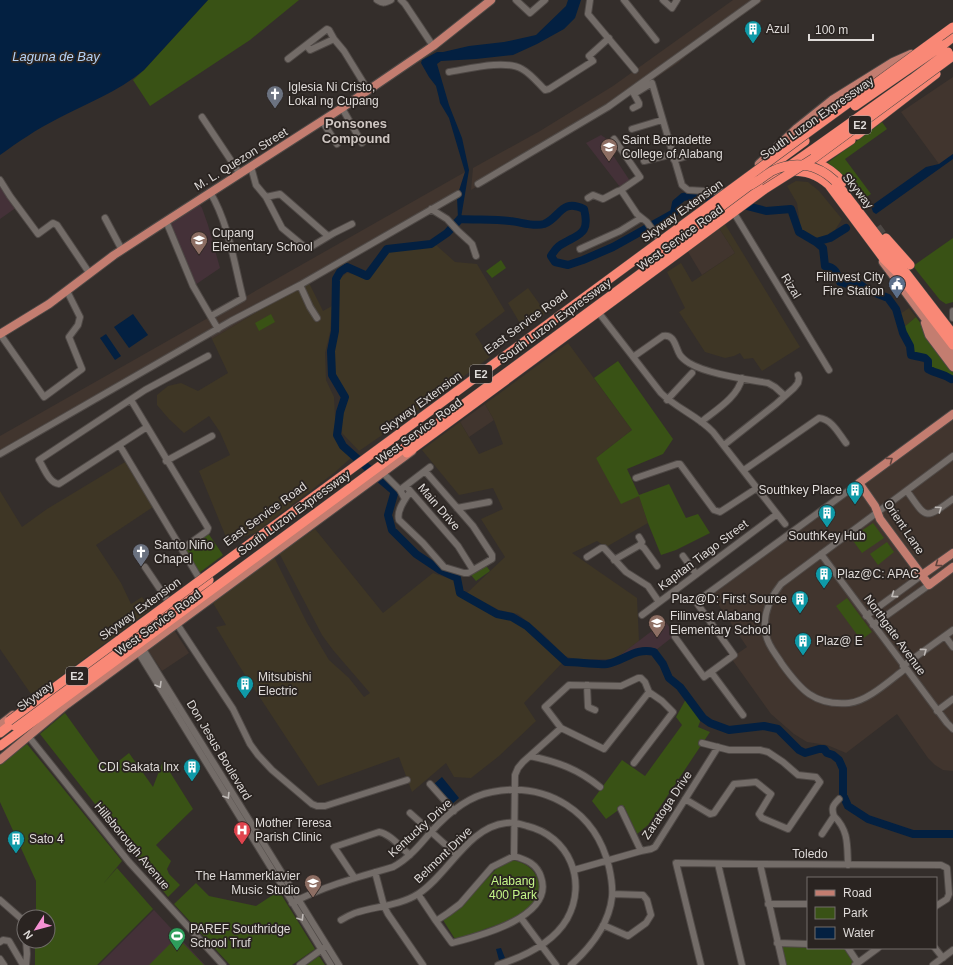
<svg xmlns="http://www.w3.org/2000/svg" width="953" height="965" viewBox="0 0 953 965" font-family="Arial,sans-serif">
<rect width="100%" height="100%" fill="#342e2b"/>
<path fill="#41352e" d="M733,0H764L691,52L678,63L621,101L471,190L473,168L540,131L613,86Z
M953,77V154L939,164L901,112Z
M465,172L457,197L308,281L212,339L210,335L0,456V436Z
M719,228L735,253L702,275L687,250Z
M485,404L494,420L469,437L460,422Z
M953,418V771L943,770L935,765L928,758L897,714L846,753L827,745L807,742L794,734L771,714L731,658L747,647L712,595L791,535Z
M174,630L189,653L162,671L148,650Z"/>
<path fill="#3e3625" d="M796,181L808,182L819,191L842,219L835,230L823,237L817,239L801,231L797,203L787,186Z
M725,224L800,347L762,371L753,358L744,359L740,353L734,356L725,358L705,352L679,312L685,308L667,272L681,263L692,282L735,253L719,228Z
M436,245L455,262L477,264L505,311L475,334L490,357L417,411L359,451L342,433L343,404L341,393L332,375L331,355L338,335V303L339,279L347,273L369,277L388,252Z
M308,281L323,311L332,306L330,332L325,353L326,380L334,397L336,436L353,456L334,473L255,533L228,542L199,471L230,455L220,432L209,416L184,433L169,419L157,405V395L168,386L181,383L198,391L228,373L212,339Z
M528,288L546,313L524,330L508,303Z
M909,308L916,317L903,328L900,314Z
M568,343L632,430L596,458L639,495L648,523L606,547L597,541L572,553L637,598L639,641L615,659H575L565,656L544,635L518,614L499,610L467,593L505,557L481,519L503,509L493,488L459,495L422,450L460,422L479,454L503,444L494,420L485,404Z
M125,462L153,507L96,545L121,583L131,604L142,597L151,609L33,697L0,649V491L22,527L47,509Z
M315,529L383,613L433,573L453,580L458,595L488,612L512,617L524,626L562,663L524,703L536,721L499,756L471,778L454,777L446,763L412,792L399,757L318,786L238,664L216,627L226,625L213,603L274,557L307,623L329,660L349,678L364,697L370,693L333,650L322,635L279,553Z"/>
<path fill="#443138" d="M601,135L607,139L605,143L630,181L620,187L586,143Z
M0,181L17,207L0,219Z
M198,202L202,208L208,225L220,268L195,285L168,223Z
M665,621L675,635L656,650L643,647L622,657L615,659Z
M154,910L205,965H99Z"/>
<path fill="#395215" d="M208,0H299L250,40L150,106L133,80L144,70Z
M882,122L887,129L845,159L871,194L861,200L844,177L826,164Z
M953,238V302L946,304L940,300L913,266Z
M501,260L506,268L492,278L486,271Z
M271,314L275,322L259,331L255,323Z
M916,317L953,367V376L945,372L930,370L929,360L925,356L911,354V344L903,328Z
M618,361L673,439L663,454L627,469L639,495L669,484L686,518L698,514L710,533L676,550L661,555L648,523L639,496L621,504L596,458L632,430L594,378Z
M873,523L884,538L862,553L851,538Z
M208,533L223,555L199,573L185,550Z
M887,542L894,552L878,565L870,554Z
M485,564L490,571L476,581L471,575Z
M847,598L872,632L861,640L836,606Z
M686,699L701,719L698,727L710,732L648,825L637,834L624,806L606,819L592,801L622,760L645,776L682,725L676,717Z
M65,713L103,766L110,768L129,753L153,787L163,761L193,809L156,845L171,861L167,869L169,874L180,885L168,897L40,734Z
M27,744L122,861L103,884L117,868L153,909L97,965H35V941H48V917H36V881L0,802V764Z
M513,860C525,863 534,868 538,880C547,910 505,922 485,929C475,933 465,937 455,939L443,920L461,906L501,864Z
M196,883L209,896L256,906L279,891L315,949L292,965H230L174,904Z
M177,937L204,965H149Z
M780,945L808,946V948H844L854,963L852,965H785Z
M319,956L325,965H307Z"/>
<path fill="#032041" d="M0,0H208L144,70C118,92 87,103 57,119C37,129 18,142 0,155Z
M568,0H581L575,18L564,29L537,44L513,55L476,59L441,61L437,64L449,105L462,138L469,170L461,218H458L457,197L465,172L449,118L440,103L439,98L436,86L429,77L421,63L422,60L437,52H443L469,46L504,42L536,35L566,6Z
M953,154V159L876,214L873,212L871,206L926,167L939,164Z
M133,314L148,335L129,348L114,327Z
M106,334L121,356L115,360L100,338Z
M442,777L459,798L451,805L434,784Z
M501,948L505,958L499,960L496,949Z"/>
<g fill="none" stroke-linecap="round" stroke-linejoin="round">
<path stroke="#032041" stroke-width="8" d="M739,204L766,211L791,209L799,232L816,242L823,248L825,266C835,267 837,273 840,282L847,284L852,279L868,290L888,298L896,309L903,333L910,346L911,355L925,358L928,361V369C936,374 942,373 951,379
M460,219L447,233L431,244L387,249L367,276L347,267L340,272L336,279L335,331L331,351L332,375L345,397L340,412L337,435L343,446L380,479L394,491V494L388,515L392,530L416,554L440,570L457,578L460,593L497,614L512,617L527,626L566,662C579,662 594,665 607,664C624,661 636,647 654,652L663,664L669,678L680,687L703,718L710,723L729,730L764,726L778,729L799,750L805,753L819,749H824L827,753L833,755L839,760L843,769V795L848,806L868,819L913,834H953
M460,219C477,220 494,219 510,221C521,222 533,227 544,224C560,218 561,198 584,209C591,236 577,234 559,246C555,249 553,253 551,256L555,262L568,265L583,260L613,247L674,213L676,203L683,197L694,195L722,200
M816,242L830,238L846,228"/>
<path stroke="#4e4845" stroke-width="9" stroke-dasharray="9 4.5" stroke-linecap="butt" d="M877,227L882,234"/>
<g stroke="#4f4946" stroke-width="8">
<path id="minor" d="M377,0C383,4 385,3 391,0
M401,0L405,4L433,46
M516,0L530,13L545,0
M590,0L588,14L635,70
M624,0L656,40
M663,0L672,8L677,0
M306,45L310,50L334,39L344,51L368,90
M288,59L327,29L329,30L334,39
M449,72C468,69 505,59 522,69C531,74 538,83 545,90L549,89L593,61L589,56L609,38
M342,108L362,143
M633,108L639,105V103L634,94L652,83L682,185L688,190L723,192
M202,117L240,174
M322,121L337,144
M632,129L662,120
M614,139L640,177L621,190L637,214L647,222L659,239
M674,160L697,153
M644,161L673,154
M251,167L256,185L266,197L282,228L306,248H309L334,233L352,224
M0,180L10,196L38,234L53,223L57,225L90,274
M478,184L608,107L757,0
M210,192C229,224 234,263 243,298L211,316
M266,197L280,194L328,236
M588,198L593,195L603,199L618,191L621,190
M431,209L447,219L458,231L469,241L472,244L476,256
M734,213L829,370
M105,218L122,250
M166,221L193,286L218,329
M580,249L620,231L641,218
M300,285L310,307L317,318
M953,311V318
M599,313L661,393C676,408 698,416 713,432L785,524
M0,334L44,397L82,369L69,337L78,325L80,317L67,291
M633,357L663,336C675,334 675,347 680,355C682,358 686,361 689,363C707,374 746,379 768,383L775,387L785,396
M131,400L208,528L207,531L182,549
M667,400L692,373
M701,422C716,410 738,397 742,378
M147,427L59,484C49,483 44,468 39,460L145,390L208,356
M724,445L776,404L794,388L798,383L799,378L798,375
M120,446L199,578
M0,454L231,321L300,285L458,194
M166,461L212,436
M744,470L819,418C832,419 839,434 846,443
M382,472L400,490L405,499
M636,478L677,464H680L714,510L720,512L757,488
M406,486L458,546L473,570
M400,490L430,467
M907,491C927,519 924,520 953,499
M410,492C405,499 396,511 399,520L423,543L444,567L464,573H468L492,559V555L473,526L425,471
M457,508L489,502
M639,537L642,542L640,545
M821,554L947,723L953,729
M683,556L696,574
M587,557L601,548H604L626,572L648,586L659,602
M614,560L640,545L644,548L657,566
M145,567L168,601
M642,615L777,514
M866,616L922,575
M177,624L233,709L250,744L258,755L272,770L312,804L317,806H325L407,780
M873,625L929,585
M945,636L953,647
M675,637L704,677L734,655L696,602L859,483
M143,649L339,965
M138,652L331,965
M903,666L953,630
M905,669C890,680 868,701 849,703C814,706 800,689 782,664C776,654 768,646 766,635C762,616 770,598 781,584L953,456
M711,672L743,715
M638,678H641L645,682L649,692L604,749L561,728L545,707L569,685L621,686Z
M587,685L588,707L595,710
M937,711L953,699
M29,737L129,862L223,965
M530,756C558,762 578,769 600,787
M634,763L673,712L662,701L649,692
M430,784L454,811
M685,799L710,814L714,813L734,784L756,782L771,794L759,814L762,818L788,829L820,782L816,777L798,775L783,762L768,752L760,750H729L702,743
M621,809L641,851
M410,813L457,855
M834,816C831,808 833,805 839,799
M822,834L834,816C849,831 847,845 848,865
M514,856L515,775L518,768L523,762L561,728
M718,864L742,965
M760,864L783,965
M574,870L641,851L651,849L655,847L718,747
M375,872L384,906L388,914L423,965
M354,877L334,847L379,832C391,834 401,848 410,855
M418,894L436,921L452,943C479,936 555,917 541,877C537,864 527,860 514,856L492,867L460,904L448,913L436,921
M0,900L24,921
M292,903C324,886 358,877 393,867C408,859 419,846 430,833C446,815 468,796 492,792C547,781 596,812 609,867C611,876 613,887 612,897C609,924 591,947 571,965
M768,904H808
M521,918L556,965
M341,920C346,917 350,915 355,913C376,906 399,906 418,894C448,875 468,827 506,823C513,822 521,824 527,826C569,836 588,881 567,919C553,943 523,957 498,965
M603,925L628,936L646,923L651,915L647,900L643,895L613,894
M0,942L3,940L9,941L23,965
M777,943L808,944
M848,948L858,963
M935,948L943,958
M0,959L4,965
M26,965L27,954L26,941
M300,965L325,947
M701,965L676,863L760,864L941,865L947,868L949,894L947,899L936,906
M855,965L878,948
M933,965L953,950"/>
</g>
<g stroke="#4f4946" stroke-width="10">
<path id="major" d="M759,164L797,128L832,100L893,62L911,54
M883,262L953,356
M925,323L929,335L953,367
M0,334L49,304L114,255L157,227L342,108L433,46L491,0
M953,414L859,483L875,506L880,519L929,585L953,567
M922,575L953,553
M0,725L13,715
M0,760L66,705L412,451"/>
</g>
<g stroke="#4f4946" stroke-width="10">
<path id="highway" d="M943,45L953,37
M857,135L936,74
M815,162C827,167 835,173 843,182
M813,163L824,158L851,140
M790,171C806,171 817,174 829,185L884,259L898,273
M760,174L805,141
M835,181L903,269
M886,238L910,265
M906,273L953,334
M901,277L953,345
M407,453L765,189
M133,635L209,580
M15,726L142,633
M0,733L18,719
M0,746L743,198L812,150"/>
</g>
<use href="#minor" stroke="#736c68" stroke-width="6"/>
<use href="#major" stroke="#c37d70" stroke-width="8"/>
<use href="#highway" stroke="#f98876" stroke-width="9"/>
<g stroke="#4f4946" stroke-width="10" stroke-linecap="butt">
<path id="highway-bridge" d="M855,106L943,45
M812,150L912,79L948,52
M765,189L814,158L953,56
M663,250L749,186C757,182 764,176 772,171C795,160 817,164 835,181
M9,721L802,137L953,27"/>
</g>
<use href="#highway-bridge" stroke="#f98876" stroke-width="9"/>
</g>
<defs><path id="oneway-chevron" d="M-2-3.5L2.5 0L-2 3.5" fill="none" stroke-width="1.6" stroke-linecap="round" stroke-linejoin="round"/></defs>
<g stroke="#60433d">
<use href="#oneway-chevron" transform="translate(890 460) rotate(-36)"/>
<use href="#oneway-chevron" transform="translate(938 564) rotate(144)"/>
</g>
<g stroke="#bfbab7">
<use href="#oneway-chevron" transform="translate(939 509) rotate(-35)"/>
<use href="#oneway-chevron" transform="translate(894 595) rotate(144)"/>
<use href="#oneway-chevron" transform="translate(924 651) rotate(-36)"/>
<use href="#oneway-chevron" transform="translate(159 685) rotate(59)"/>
<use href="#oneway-chevron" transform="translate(227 796) rotate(58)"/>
<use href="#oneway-chevron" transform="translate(301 918) rotate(58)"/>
</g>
<defs>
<g id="building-pin" transform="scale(0.9)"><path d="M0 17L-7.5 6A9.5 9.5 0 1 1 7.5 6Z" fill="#0f9aa8" stroke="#2a2421"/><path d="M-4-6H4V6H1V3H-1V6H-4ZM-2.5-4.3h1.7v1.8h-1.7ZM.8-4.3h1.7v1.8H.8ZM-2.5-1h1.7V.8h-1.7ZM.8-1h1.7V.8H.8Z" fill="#fff"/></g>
<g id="church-pin" transform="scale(0.9)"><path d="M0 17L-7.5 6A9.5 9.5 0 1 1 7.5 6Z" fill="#6b7280" stroke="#2a2421"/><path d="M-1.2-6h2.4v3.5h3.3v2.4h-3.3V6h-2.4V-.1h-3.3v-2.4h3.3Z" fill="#fff"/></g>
<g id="university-pin" transform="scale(0.9)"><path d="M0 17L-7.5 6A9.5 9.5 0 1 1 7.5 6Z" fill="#8d6e63" stroke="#2a2421"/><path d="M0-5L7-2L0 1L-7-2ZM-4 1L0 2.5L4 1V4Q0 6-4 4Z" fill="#fff"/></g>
<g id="school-pin" transform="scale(0.9)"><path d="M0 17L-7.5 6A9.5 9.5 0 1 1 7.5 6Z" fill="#8d6e63" stroke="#2a2421"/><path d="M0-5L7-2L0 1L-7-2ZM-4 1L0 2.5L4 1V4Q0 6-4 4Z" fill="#fff"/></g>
<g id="civic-pin" transform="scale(0.9)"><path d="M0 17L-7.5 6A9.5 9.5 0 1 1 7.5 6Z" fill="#5c6f8a" stroke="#2a2421"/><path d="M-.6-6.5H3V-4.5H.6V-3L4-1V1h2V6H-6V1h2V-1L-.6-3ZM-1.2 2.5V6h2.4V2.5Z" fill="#fff"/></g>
<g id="hospital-pin" transform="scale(0.9)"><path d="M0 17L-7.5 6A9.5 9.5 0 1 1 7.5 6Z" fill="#e0444e" stroke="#2a2421"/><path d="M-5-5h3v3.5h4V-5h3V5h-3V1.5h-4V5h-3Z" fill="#fff"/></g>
<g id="stadium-pin" transform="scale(0.9)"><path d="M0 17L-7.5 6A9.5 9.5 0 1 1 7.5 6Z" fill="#2e9e5b" stroke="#2a2421"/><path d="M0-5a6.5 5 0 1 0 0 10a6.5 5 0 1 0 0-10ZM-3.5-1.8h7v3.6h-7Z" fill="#fff"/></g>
</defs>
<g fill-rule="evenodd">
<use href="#building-pin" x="753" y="29"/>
<use href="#church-pin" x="275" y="94"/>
<use href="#university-pin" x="609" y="147"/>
<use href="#school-pin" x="199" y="240"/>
<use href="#civic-pin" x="897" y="284"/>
<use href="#building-pin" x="855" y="490"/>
<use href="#building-pin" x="827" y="513"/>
<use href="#church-pin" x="141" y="552"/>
<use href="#building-pin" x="824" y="574"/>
<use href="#building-pin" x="800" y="599"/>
<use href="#school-pin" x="657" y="623"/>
<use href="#building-pin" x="803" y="641"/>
<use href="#building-pin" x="245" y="684"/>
<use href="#building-pin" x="192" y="767"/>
<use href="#hospital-pin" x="242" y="830"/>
<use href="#building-pin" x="16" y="839"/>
<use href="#school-pin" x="313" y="883"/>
<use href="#stadium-pin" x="177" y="936"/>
</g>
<g text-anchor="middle" stroke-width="3.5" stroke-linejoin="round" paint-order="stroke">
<g fill="#2a2421" stroke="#a9a4a2" stroke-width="1">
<rect x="849" y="116" width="22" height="18" rx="3"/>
<rect x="470" y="365" width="22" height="18" rx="3"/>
<rect x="66" y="667" width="22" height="18" rx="3"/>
</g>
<g font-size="11" font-weight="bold" fill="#dfdbd9">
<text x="860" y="129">E2</text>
<text x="481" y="378">E2</text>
<text x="77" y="680">E2</text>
</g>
<g font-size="12" fill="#dfdbd9" stroke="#2a2421" text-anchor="start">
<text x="766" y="33">Azul</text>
<text x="288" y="91">Iglesia Ni Cristo,<tspan x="288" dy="14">Lokal ng Cupang</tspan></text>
<text x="622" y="144">Saint Bernadette<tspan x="622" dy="14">College of Alabang</tspan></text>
<text x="212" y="237">Cupang<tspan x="212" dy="14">Elementary School</tspan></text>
<text x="884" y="281" text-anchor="end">Filinvest City<tspan x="884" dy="14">Fire Station</tspan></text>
<text x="842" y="494" text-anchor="end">Southkey Place</text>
<text x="827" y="540" text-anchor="middle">SouthKey Hub</text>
<text x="154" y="549">Santo Niño<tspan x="154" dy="14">Chapel</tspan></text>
<text x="837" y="578">Plaz@C: APAC</text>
<text x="787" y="603" text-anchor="end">Plaz@D: First Source</text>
<text x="670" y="620">Filinvest Alabang<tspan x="670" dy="14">Elementary School</tspan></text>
<text x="816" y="645">Plaz@ E</text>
<text x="258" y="681">Mitsubishi<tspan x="258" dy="14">Electric</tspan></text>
<text x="179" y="771" text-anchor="end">CDI Sakata Inx</text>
<text x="255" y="827">Mother Teresa<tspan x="255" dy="14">Parish Clinic</tspan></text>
<text x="29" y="843">Sato 4</text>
<text x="300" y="880" text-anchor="end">The Hammerklavier<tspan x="300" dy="14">Music Studio</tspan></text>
<text x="190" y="933">PAREF Southridge<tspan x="190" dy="14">School Truf</tspan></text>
</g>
<g font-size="12" fill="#dfdbd9" stroke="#2a2421">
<text transform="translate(817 118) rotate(-35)" y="4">South Luzon Expressway</text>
<text transform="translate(241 159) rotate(-32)" y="4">M. L. Quezon Street</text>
<text transform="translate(858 191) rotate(52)" y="4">Skyway</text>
<text transform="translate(682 211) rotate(-36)" y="4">Skyway Extension</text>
<text transform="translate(680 238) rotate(-36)" y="4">West Service Road</text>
<text transform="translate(791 286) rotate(59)" y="4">Rizal</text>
<text transform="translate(555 321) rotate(-36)" y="4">South Luzon Expressway</text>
<text transform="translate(526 322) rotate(-36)" y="4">East Service Road</text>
<text transform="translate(421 403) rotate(-36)" y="4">Skyway Extension</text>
<text transform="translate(419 431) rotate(-36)" y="4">West Service Road</text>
<text transform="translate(439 507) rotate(49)" y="4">Main Drive</text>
<text transform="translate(294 513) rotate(-36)" y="4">South Luzon Expressway</text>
<text transform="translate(265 514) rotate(-36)" y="4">East Service Road</text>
<text transform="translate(904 527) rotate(56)" y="4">Orient Lane</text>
<text transform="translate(703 555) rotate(-37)" y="4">Kapitan Tiago Street</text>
<text transform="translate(140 609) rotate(-36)" y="4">Skyway Extension</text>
<text transform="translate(158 623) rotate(-36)" y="4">West Service Road</text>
<text transform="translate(895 635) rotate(54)" y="4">Northgate Avenue</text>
<text transform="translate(35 696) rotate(-36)" y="4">Skyway</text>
<text transform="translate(219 750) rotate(59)" y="4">Don Jesus Boulevard</text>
<text transform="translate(667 805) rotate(-56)" y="4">Zaratoga Drive</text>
<text transform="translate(420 828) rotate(-42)" y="4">Kentucky Drive</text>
<text transform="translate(132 846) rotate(50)" y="4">Hillsborough Avenue</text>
<text x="810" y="858">Toledo</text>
<text transform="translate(443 855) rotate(-44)" y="4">Belmont Drive</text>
</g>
<g font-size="12" fill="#c5f788" stroke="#2a2421">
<text x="513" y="885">Alabang<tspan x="513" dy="14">400 Park</tspan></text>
</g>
<g font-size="13" font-style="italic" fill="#b4d1f5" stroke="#2a2421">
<text x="56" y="61">Laguna de Bay</text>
</g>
<g font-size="13" font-weight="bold" fill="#cec6c2" stroke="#2a2421">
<text x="356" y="128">Ponsones<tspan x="356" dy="15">Compound</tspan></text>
</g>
</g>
<rect x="807" y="877" width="130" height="72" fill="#2a2421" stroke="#726d6b"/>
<rect x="815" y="890" width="20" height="6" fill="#c37d70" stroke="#726d6b"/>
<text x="843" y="897" font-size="12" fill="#dfdbd9">Road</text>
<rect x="815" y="907" width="20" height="12" fill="#395215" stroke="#726d6b"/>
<text x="843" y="917" font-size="12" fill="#dfdbd9">Park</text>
<rect x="815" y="927" width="20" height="12" fill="#032041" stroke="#726d6b"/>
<text x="843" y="937" font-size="12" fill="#dfdbd9">Water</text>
<g transform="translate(36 929) rotate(234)"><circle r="19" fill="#2a2421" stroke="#726d6b"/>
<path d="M0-3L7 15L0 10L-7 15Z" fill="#f591d3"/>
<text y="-6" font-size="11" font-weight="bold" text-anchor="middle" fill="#dfdbd9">N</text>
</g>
<path d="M809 34v6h64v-6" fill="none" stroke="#dfdbd9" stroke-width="2"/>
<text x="815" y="34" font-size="12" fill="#dfdbd9" stroke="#2a2421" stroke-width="3" paint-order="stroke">100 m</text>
</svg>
